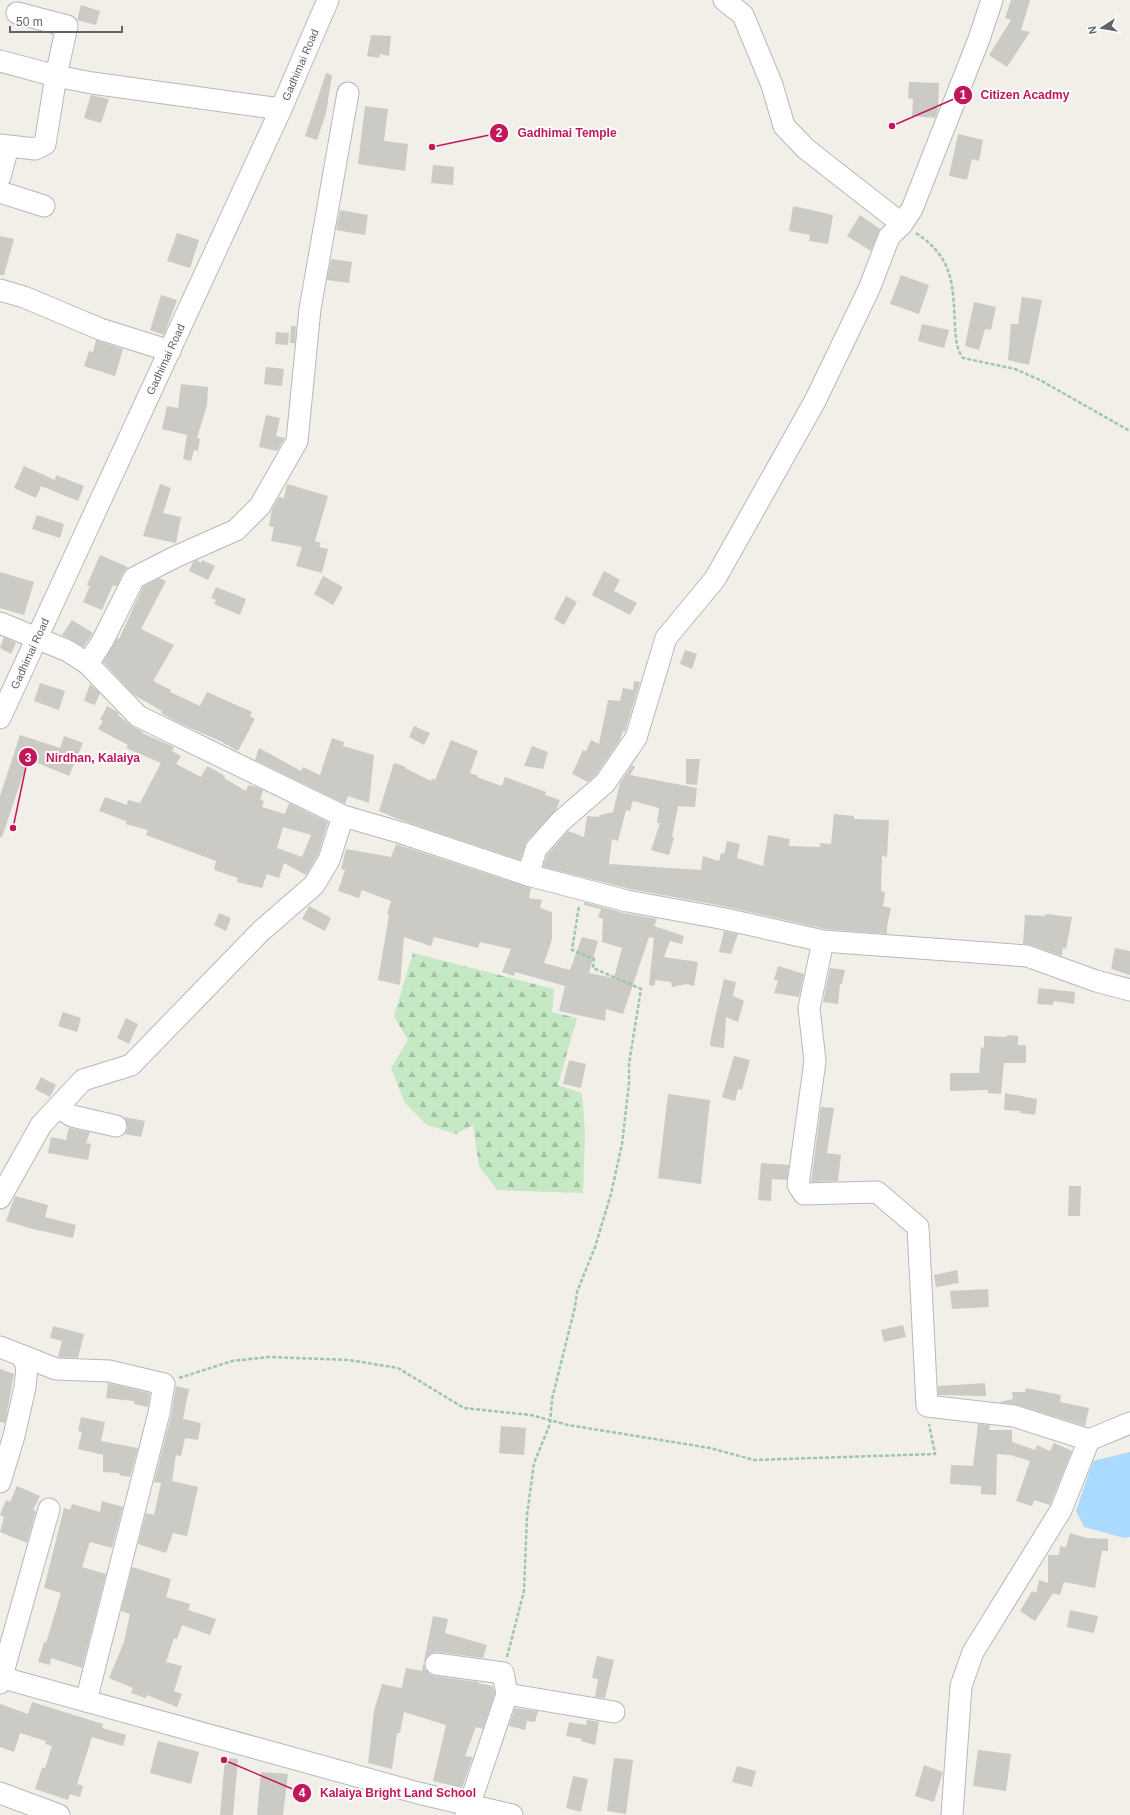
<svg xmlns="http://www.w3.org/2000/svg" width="1130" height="1815" viewBox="0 0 1130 1815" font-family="Helvetica,sans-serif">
<defs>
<pattern id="forest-firs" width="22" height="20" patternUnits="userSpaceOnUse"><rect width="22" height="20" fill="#c5e8c5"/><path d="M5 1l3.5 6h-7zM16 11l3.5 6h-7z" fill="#a3c0a4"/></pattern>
</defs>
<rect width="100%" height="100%" fill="#f1efe8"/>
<path fill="url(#forest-firs)" d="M413,953L554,989L552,1012L577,1018L558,1085L582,1093L585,1132L583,1193L497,1190L479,1166L473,1125L456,1134L427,1125L405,1103L391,1068L408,1040L394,1016Z"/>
<path fill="#aadaff" d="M1130,1452V1537L1124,1538L1084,1527L1076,1511L1093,1461Z"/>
<path fill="#cccac5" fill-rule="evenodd" d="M1011,0H1030L1021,30L1030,32L1007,67L989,55L1011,20L1005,18Z
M81,5L100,11L96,25L77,20Z
M371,35L391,36L389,56L380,54L379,58L367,56Z
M326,73L332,75L326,113L317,140L305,136Z
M909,82L939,83L938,110L935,118L912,116L913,99L908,98Z
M91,95L109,99L101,123L84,118Z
M365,106L388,109L384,141L408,144L405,171L358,164Z
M958,134L983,140L979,161L972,159L967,180L949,176Z
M433,165L454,167L453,185L431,183Z
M793,206L833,215L828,244L809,241L810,235L789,231Z
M340,210L368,215L365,235L336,230Z
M860,215L880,229L871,251L847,236Z
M177,233L199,240L190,268L167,261Z
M0,236L14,239L4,275H0Z
M331,259L352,262L349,283L327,280Z
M901,275L929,285L919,314L890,304Z
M161,295L177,300L164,335L150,330Z
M1022,297L1042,300L1029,365L1008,360L1011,324H1018Z
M974,302L996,307L991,330L985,329L979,350L965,346Z
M922,324L949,330L944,348L918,341Z
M291,326H296L295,343H290Z
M276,332L289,333L288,345L275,344Z
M96,340L123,349L115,376L84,366L89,351L93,352Z
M266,367L284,369L282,386L264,384Z
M181,384L208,387L207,405L197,438L200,439L198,451L194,450L191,461L183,459L187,435L162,429L167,406L178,408Z
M266,415L280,418L276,436L285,438L277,451L259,447Z
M24,466L55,480L56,475L84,486L78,501L41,486L36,498L14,488Z
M160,484L171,488L163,513L181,517L176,543L143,536Z
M287,484L328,496L315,541L321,543L319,547L328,549L322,573L296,566L302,547L271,541L274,527L269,526L272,509L279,497L284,498Z
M37,515L64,524L60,538L32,529Z
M100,555L128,567L123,573L117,586L113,585L102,610L83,602L90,586L87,585Z
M197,560L201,563L202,560L215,566L208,580L189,571L193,562Z
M604,571L620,580L614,591L637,603L630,615L592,595Z
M0,572L34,582L24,615L0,608Z
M323,576L343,587L333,605L314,594Z
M159,578L166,581L141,629L174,645L153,681L171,690L170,692L200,706L207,692L252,712L250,716L255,719L238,751L220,741L175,721L161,713L162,711L134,695L103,662L117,638L119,639L143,587Z
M216,587L246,599L240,615L214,604L216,600L211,598Z
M566,596L577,602L564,625L554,619Z
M72,620L93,633L84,647L62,635Z
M4,637L16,643L11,654L0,648Z
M685,650L697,654L692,669L680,664Z
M634,681L640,682L625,732L623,731L620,740L596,775L588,782L572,774L583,750L586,751L591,740L599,744L608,700L620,701L623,688L633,690Z
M40,683L65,691L59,710L34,701Z
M90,684L100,693L95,705L84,701Z
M107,706L116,711L119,713L118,715L133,727L143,732L142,733L174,747L172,751L181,756L176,764L201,777L207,766L225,776L224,778L246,791L248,785L253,786L263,790L260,800L264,801L262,807L285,814L289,803L328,822L318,855L306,875L284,863L279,878L267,874L262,888L237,882L238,878L214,870L216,861L146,835L148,830L126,824V821L99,811L105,797L127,805L128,800L140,803L161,763L126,748L128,745L98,729L103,721L100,720ZM283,827L311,835L302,857L277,848Z
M414,726L430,733L424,745L409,737Z
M20,735L60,748L64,736L83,743L69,776L33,761L32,765L27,763L2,837H0V796Z
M332,738L344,742L343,746L374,755L369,803L348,796L345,804L255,760L259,748L301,771L303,767L320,775Z
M451,740L478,751L470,773L478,776L477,777L502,786L505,777L546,792L545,795L560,800L556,810L527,841L520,860L398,819L379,811L394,763L406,767L405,768L431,781L432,778L435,780Z
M532,746L548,752L543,769L524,766Z
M686,759H700L697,785L686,784Z
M632,765L635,767L630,775L697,788L695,807L678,806L672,837L674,838L669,855L651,850L660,823H657L659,808L633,801L630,811L626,810L618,841L612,839L609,864L701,870L703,856L719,861L721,853L724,854L727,841L740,844L737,858L763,866L768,835L790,839L789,846L820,847V843L831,844L834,814L854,816V819L889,820L887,857L882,856L881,891L885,892L883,906L891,908L887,926V934L825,929L723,906L630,889L543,867L547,855L568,831L584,837L587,816L599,817L600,815L613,812L620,783Z
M396,844L531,888L529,898L542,900L540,908L552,912V939L544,963L570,970L582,937L598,941L589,973L614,978L622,948L602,942L603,919L598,917L601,909L584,905V902L624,913L657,919L654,926L684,936L682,944L670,941L664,957L698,962L694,986L686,984L672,987L671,982L656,980L654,986L649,985L654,938L649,937L623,1014L606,1009L605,1021L559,1011L565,986L515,972L514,976L502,972L511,949L480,942L478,948L434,937L431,946L404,937L400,985L378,980L389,915L387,914L391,901L362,890L359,898L338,891L345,870L341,869L346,849L391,857Z
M309,906L331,918L325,931L302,919Z
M219,913L231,918L226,931L214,925Z
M1045,914L1072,917L1066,949L1063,948L1062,956L1031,945L1023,944L1025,915L1045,916Z
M724,931L738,934L731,954L719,952Z
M1115,948L1130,951V975L1111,969Z
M778,966L804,974L799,997L774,993L778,981L774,980Z
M830,968L845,970L842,984H840L838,1004L823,1002Z
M724,979L736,982L733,996L744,1001L738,1022L726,1017L724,1048L710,1046L712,1032Z
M1039,988L1075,992L1074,1004L1054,1001L1053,1005L1037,1004Z
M63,1012L81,1018L77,1032L58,1026Z
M126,1018L138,1024L129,1044L117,1038Z
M1007,1035L1018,1036V1045H1026V1063H1004L1001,1094L988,1093V1090L950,1091V1073H979L981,1047L984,1048V1036L1007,1037Z
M734,1056L750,1060L742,1090L738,1089L735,1101L722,1097Z
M569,1060L586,1064L581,1088L563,1084Z
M41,1077L56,1085L50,1097L35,1089Z
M1005,1093L1037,1099L1035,1115L1020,1113V1111L1004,1110Z
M668,1094L710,1100L701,1184L658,1178Z
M821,1107L834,1108L827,1153L841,1155L838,1181L811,1182Z
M125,1117L145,1121L141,1137L125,1134L128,1128Z
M69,1128L90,1132L86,1143L91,1144L88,1160L48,1153L51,1137L66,1140Z
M761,1163L789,1165L787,1180L772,1179L771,1201L758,1200Z
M1069,1186H1081L1080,1216H1068Z
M15,1196L48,1205L45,1217L76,1225L73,1238L33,1229L6,1221Z
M957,1270L959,1283L936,1287L934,1275Z
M988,1289L989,1307L952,1309L950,1291Z
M903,1325L906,1337L884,1342L881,1330Z
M53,1326L84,1334L78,1358L58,1357L62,1341L50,1338Z
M0,1369L14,1374L5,1423L0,1422Z
M108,1383L150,1393L148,1407L134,1404V1401L106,1398Z
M985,1383L986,1396L938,1395V1386Z
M176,1386L189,1389L183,1419L201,1423L198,1440L185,1438L181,1456L176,1455L172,1481L198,1487L187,1536L173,1533L166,1553L138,1544L146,1513L154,1515L161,1483L154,1482L171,1416Z
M1026,1388L1061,1395L1060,1402L1089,1408L1085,1426L1018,1405L999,1402L1013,1399L1012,1392H1025Z
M81,1417L105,1422L101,1441L138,1448L130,1477L119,1475L120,1473L103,1472V1455L78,1449L82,1432L78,1431Z
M978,1424L990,1425L989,1430H1012V1442L1035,1450L1037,1445L1050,1451L1054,1443L1072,1451L1050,1505L1034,1500L1032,1506L1016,1501L1030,1461L1011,1455L997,1454L996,1495L981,1494V1486L950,1484L951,1465L973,1466Z
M501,1426L526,1428L524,1455L499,1453Z
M17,1486L40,1496L33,1510L36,1511L27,1543L0,1532L4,1517L0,1515L6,1500L10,1502Z
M102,1501L123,1507L112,1548L90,1542L82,1567L106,1574L82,1668L51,1658L50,1665L38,1662L44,1642L46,1643L61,1593L44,1588L64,1508L70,1510L72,1504L100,1512Z
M1070,1533L1087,1538L1108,1539V1551H1102L1095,1588L1064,1582L1060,1595L1053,1593L1035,1621L1020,1611L1032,1591L1036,1593L1039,1580L1048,1583V1555H1059L1060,1546L1066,1547Z
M132,1567L171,1579L166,1597L190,1604L188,1610L216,1619L210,1635L182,1625L177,1639L174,1638L166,1662L182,1666L174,1691L182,1694L177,1707L147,1695L146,1698L131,1693L133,1688L109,1678L124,1642L130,1614L121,1611Z
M1070,1610L1098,1616L1094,1633L1067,1627Z
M433,1616L448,1619L445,1633L487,1645L483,1658L437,1652L432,1653L427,1656L424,1662L425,1669L429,1674L434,1676L478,1682V1683L493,1686L495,1693L483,1729L476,1727L465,1756L473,1757L462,1788L433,1781L446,1725L404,1712L400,1733H397L392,1769L368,1763L374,1711L382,1684L400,1688L402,1687L406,1668L422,1671Z
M597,1656L614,1660L605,1698L595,1697L598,1679L592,1678Z
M32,1702L103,1724L102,1728L126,1735L123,1746L92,1737L77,1784L83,1786L80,1797L70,1794L68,1800L35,1789L42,1768H45L52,1746L45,1744L46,1741L20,1733L14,1752L0,1747V1704L28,1714Z
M515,1708L538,1711L535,1722L527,1721L525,1730L509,1726Z
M587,1720L599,1722L595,1745L581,1741L582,1739L566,1736L569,1722L586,1725Z
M158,1741L199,1752L191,1784L150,1773Z
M978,1750L1011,1754L1006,1791L973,1786Z
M225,1758L238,1759L233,1815H220Z
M614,1758L633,1760L626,1814L607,1811Z
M924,1765L943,1772L934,1802L915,1796Z
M737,1766L756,1771L752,1787L732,1782Z
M261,1772L288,1774L283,1815H257Z
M573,1776L588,1779L581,1812L566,1808Z"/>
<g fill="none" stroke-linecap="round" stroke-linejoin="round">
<g stroke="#b5b8bc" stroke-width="23">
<g id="minor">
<path d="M724,0L743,15L772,85L784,126L806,149L902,224"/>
<path d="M0,61L56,76L92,83L281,109"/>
<path d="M0,145L35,149L45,144L56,76L67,26L17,13"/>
<path d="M0,177L8,147"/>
<path d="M0,192L44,206"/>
<path d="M0,290L24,297L100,329L170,351"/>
<path d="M0,623L68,651L88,664L138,716L343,816L402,833L528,875L627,901L720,918L823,941L1027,956L1096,981L1130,990"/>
<path d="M88,664L103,640L134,578L175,557L236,530L260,506L297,441L310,309L348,93"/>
<path id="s1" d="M0,718L281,109L328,0"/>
<path d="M528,875L536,849L560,822L605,783L636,738L666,638L715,579L815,401L869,289L889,237L902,224L912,209L979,39L992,0"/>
<path d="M823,941L809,1008L815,1061L798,1185L804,1194L877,1192L918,1227L927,1406L1014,1416L1089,1440"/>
<path d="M58,1107L72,1116L116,1126"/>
<path d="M0,1198L41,1125L83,1080L131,1065L261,931L314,885L329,860L343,816"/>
<path d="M0,1347L56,1369L109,1371L164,1384L159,1413L86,1701"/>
<path d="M0,1482L14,1436L25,1387L27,1367L22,1356"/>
<path d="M436,1664L503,1673L507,1694L466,1815"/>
<path d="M0,1677L418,1793L512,1815"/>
<path d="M0,1683L49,1509"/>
<path d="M507,1694L614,1712"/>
<path d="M0,1793L59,1815"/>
<path d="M952,1815L961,1686L973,1652L1061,1510L1089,1440L1130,1423"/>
</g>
</g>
<path stroke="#9cc7a9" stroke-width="2.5" stroke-dasharray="4 2" stroke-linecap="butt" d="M916,233C954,258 953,285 955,326C956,339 956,348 963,358L1015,369L1040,380L1130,431
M179,1378L232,1361L269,1357L349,1360L398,1368L464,1408L531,1415L568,1425L710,1448L754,1460L935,1454L929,1424
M507,1657L524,1591L527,1515L534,1463L550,1424L552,1399L575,1307L577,1292L595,1247L611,1194L622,1144L629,1083V1064L641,989L593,968L594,959L572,950L579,906"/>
<use href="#minor" stroke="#fff" stroke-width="21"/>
</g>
<g text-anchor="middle" stroke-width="4" stroke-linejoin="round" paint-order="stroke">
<g font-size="11" fill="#5f6368" stroke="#fff">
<text dy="4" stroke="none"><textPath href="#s1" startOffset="719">Gadhimai Road</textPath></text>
<text dy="4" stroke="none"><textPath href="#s1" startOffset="395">Gadhimai Road</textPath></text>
<text dy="4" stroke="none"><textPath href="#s1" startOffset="71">Gadhimai Road</textPath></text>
</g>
</g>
<path fill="none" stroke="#c2185b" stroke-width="1.5" d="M892 126L963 95M432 147L499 133M13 828L28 757M224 1760L302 1793"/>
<g fill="#c2185b" stroke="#fff" stroke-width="1.5">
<circle cx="892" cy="126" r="4"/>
<circle cx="432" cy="147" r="4"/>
<circle cx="13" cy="828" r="4"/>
<circle cx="224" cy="1760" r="4"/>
<circle cx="963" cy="95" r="10"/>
<circle cx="499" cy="133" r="10"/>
<circle cx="28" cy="757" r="10"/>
<circle cx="302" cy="1793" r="10"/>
</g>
<g font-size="12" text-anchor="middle" font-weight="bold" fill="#fff">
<text x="963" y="99">1</text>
<text x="499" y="137">2</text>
<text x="28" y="762">3</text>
<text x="302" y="1797">4</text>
</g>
<g font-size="12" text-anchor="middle" font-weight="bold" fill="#c2185b" stroke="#fff" stroke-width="4" stroke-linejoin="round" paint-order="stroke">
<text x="1025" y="99">Citizen Acadmy</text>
<text x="567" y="137">Gadhimai Temple</text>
<text x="93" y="762">Nirdhan, Kalaiya</text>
<text x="398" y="1797">Kalaiya Bright Land School</text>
</g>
<g transform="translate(1102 28) rotate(258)" stroke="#ffffff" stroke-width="3" paint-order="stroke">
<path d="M0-3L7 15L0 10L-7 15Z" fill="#5f6368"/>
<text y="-6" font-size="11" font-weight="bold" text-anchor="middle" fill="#5f6368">N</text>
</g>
<path d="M10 26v6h112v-6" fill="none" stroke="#5f6368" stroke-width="2"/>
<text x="16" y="26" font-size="12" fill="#5f6368" stroke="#ffffff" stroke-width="3" paint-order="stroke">50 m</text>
</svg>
